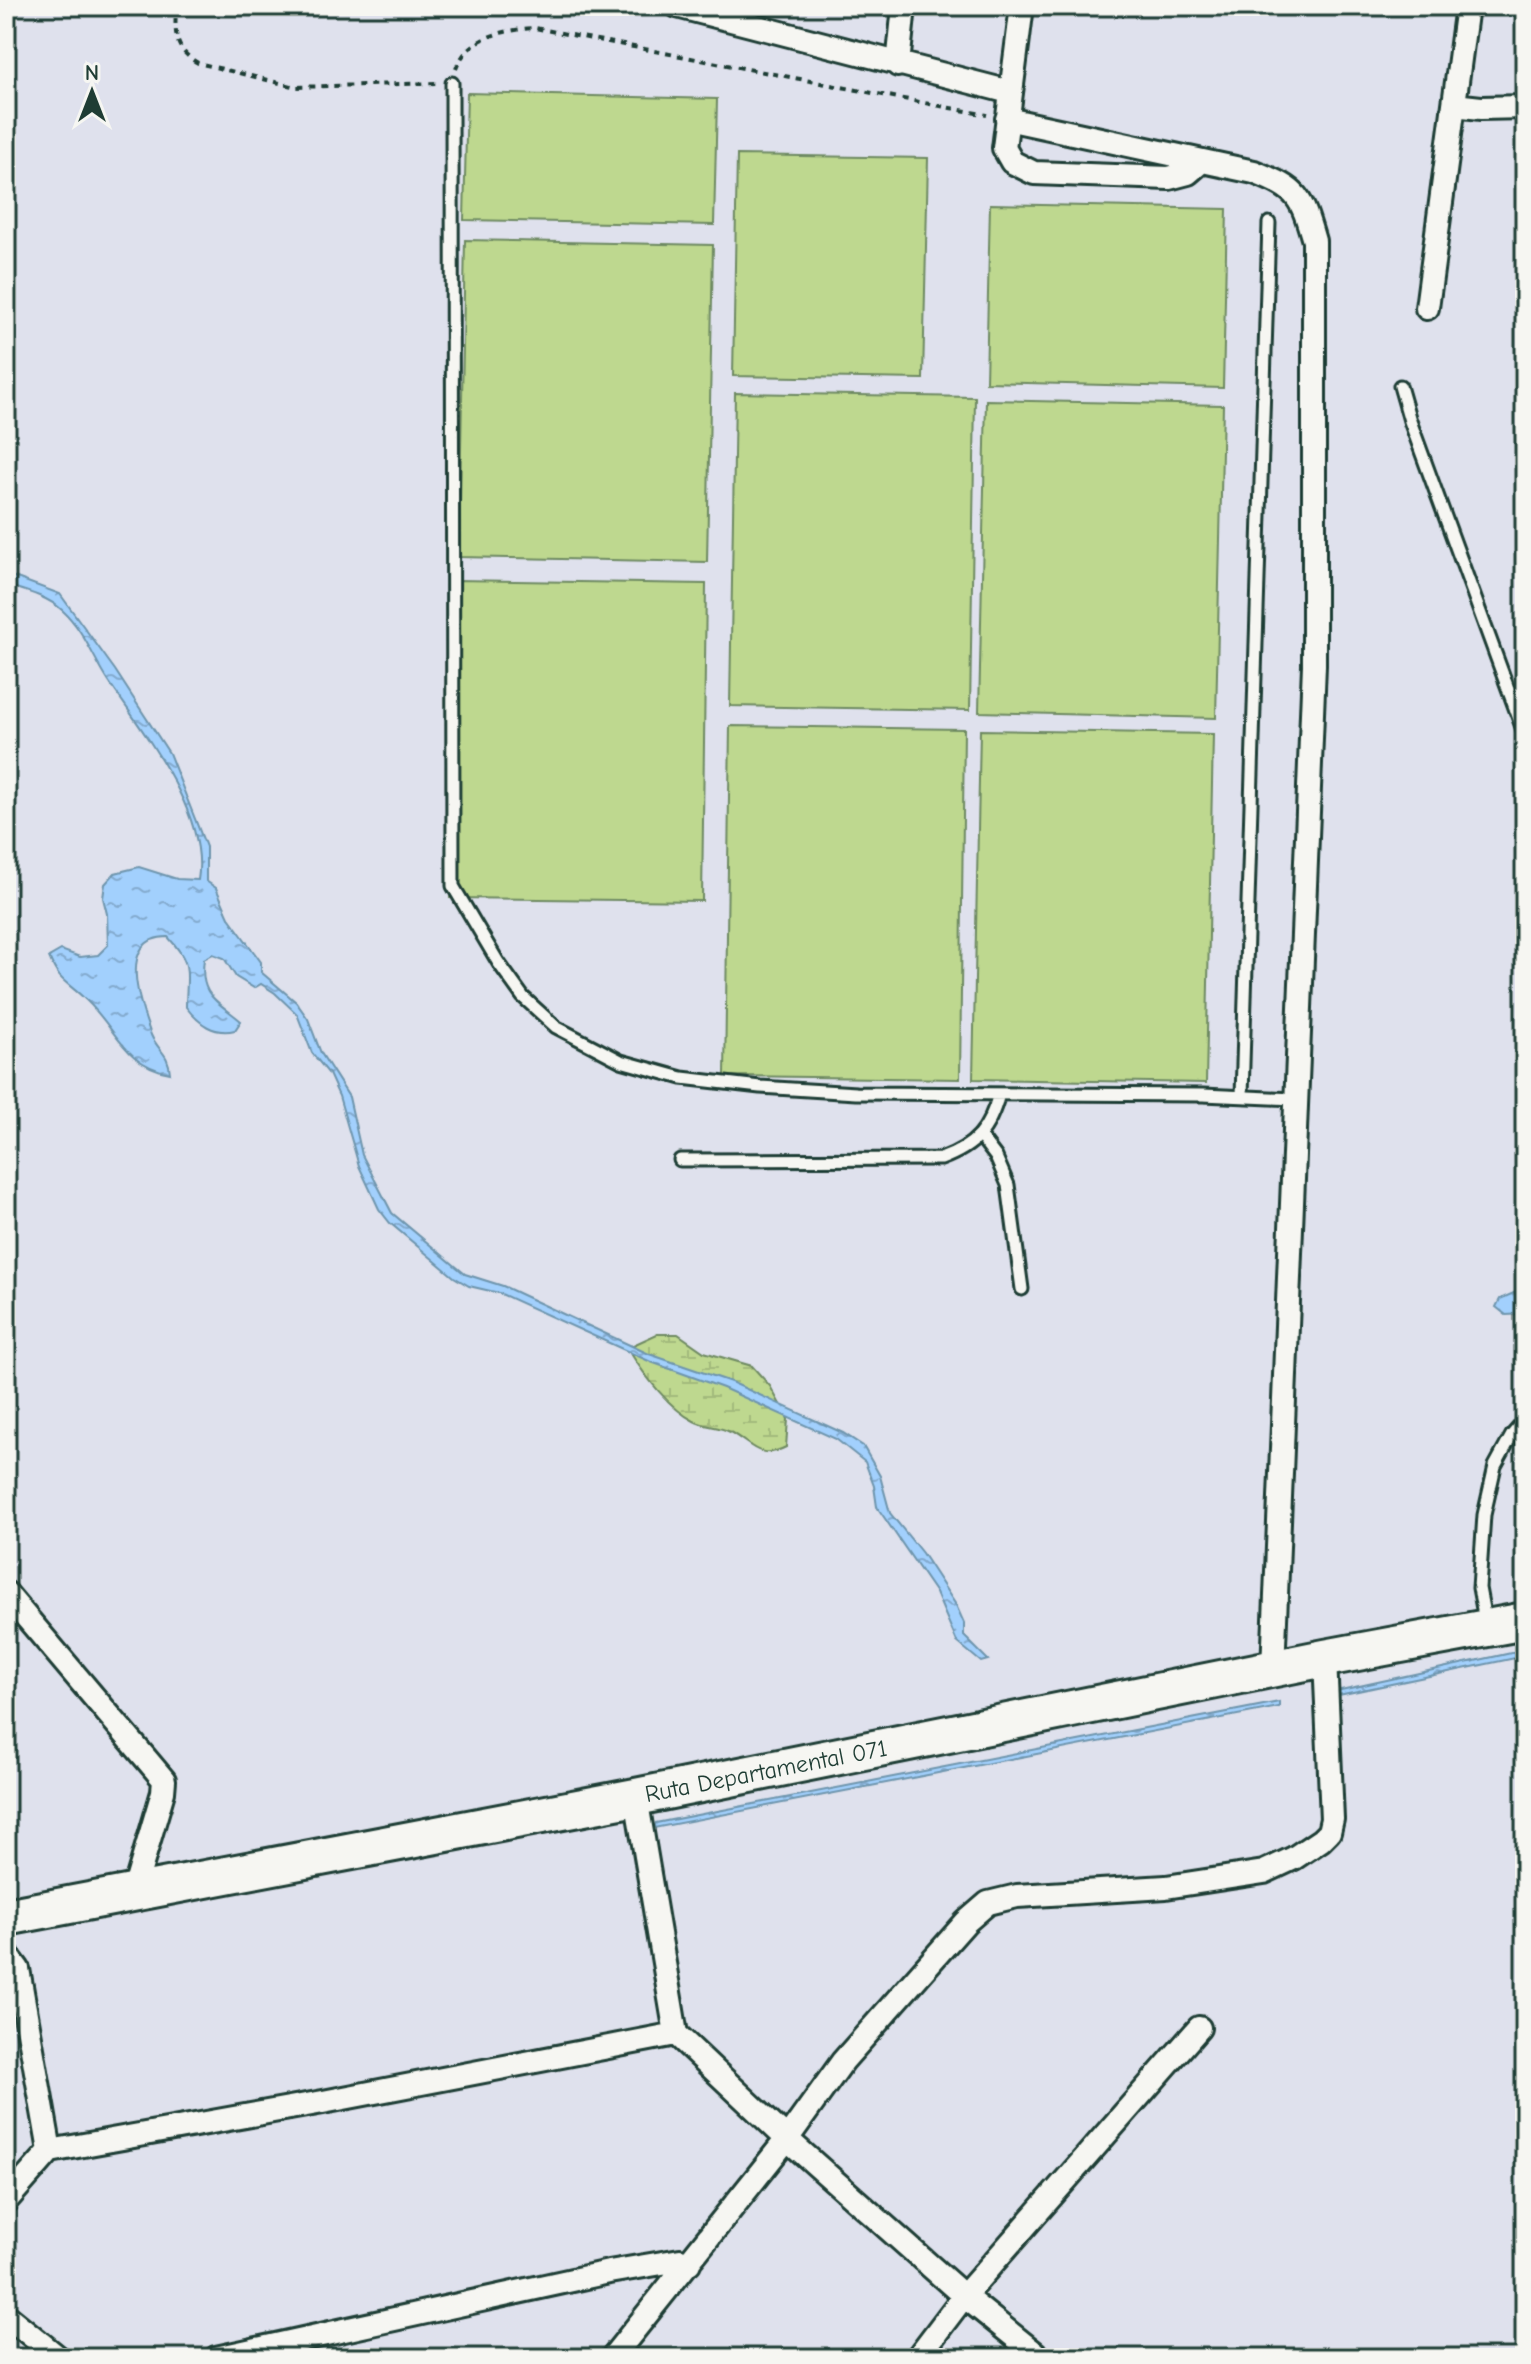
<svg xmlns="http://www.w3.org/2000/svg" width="1531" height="2364" viewBox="0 0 1531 2364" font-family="'Comic Neue',sans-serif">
<defs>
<pattern id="wetland-marsh" width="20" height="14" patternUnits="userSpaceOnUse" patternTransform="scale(2)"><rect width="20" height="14" fill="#bed88f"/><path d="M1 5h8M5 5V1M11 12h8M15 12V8" fill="none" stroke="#a3ba7c"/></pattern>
<pattern id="water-ripples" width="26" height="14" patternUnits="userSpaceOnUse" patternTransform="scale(2)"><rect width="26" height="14" fill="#a2d0fd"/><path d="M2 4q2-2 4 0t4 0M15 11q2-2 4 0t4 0" fill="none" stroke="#83aace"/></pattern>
</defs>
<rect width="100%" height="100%" fill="#dfe1ed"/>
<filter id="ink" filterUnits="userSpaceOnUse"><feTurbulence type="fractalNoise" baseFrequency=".0125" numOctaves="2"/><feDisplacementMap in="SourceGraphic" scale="16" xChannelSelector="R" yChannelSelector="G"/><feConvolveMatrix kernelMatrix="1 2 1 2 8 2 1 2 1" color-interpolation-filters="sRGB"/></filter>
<g filter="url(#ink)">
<path fill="url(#wetland-marsh)" stroke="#6e8a62" stroke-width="2" d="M657,1334H678L704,1352L752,1366L770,1386L788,1419L786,1447C759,1461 752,1444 730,1432C719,1426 705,1427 694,1421C670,1409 644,1375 630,1352L631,1346Z"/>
<path fill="#bed88f" stroke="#6e8a62" stroke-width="2" d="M467,93L717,99L714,225L464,220Z
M737,155L928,158L923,379L733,376Z
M990,204L1227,209L1223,388L986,382Z
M465,240L713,245L707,562L459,557Z
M735,393L975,397L970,710L730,706Z
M986,400L1223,405L1216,718L979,712Z
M455,580L706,584L702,901L450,898Z
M730,726L964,729L960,1079L725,1076Z
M980,730L1213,734L1206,1083L973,1079Z"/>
<path fill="url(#water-ripples)" stroke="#6e95ad" stroke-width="2" d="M6,574L60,594L115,670L169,753L206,847V881L216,888L230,919L261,962V972L296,1002L308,1019L321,1053L349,1097L362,1155L392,1213L465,1274L503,1286L649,1354L731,1382L843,1433L863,1446L880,1476L890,1513L922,1553L956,1605L964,1623V1636L988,1660L981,1662L957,1642L936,1593L877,1507L874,1486L865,1462L836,1439L723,1388L651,1362L499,1293L469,1286L454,1277L390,1223L379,1209L359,1166L339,1096L329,1074L312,1053L297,1014L275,993L261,984L254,988L236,977L224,958L213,954L204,959C199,996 216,1000 241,1021L235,1030C214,1035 199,1024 186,1007C186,973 194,965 168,937C116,937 140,1005 151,1035C158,1051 169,1053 170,1073C124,1065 116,1028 86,1000C67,981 60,984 49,957L61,950L80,957L98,955L108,945L107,914L103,898L105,884L115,873L139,867L177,879L198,880C209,814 144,734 109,682C93,658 84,630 62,610C47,596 25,591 6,585Z
M1525,1288V1314L1506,1315L1496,1307L1500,1299Z
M1525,1650V1656L1329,1697L1327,1693Z
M1279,1702V1707L654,1828L656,1823Z"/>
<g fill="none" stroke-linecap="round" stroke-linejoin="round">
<g stroke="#1f3d34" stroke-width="17">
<path id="lane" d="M452,83L453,886L498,962L523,997L556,1027L621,1061L682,1078L760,1087L856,1093L1203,1095L1295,1099
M1400,386L1410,421L1525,735
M1242,1096L1269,223
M980,1136L996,1157L1008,1185L1022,1289
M680,1160L941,1159C976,1146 989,1130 999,1094
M1486,1625L1479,1588L1484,1515L1495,1466L1512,1435L1525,1420"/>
</g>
<g stroke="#1f3d34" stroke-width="28">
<path id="street" d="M677,6L1010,92
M1022,6L1004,148L1012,162L1034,173L1169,178L1188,173L1202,161
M898,65L904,6
M1454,105L1481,108L1525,107
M1007,119L1254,172C1299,190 1301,196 1314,241V665L1273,1669
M1427,308L1467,6
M6,1593L164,1780L163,1792L134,1891
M636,1797L676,2034L787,2139L964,2296L1041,2358
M6,1953L18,1969L50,2151
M6,2201L50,2151L323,2102L676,2034
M6,2315L59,2358
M216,2358L609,2272L680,2260L689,2263
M612,2358L787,2139L843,2061L966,1922L988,1903L1017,1896L1166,1887L1264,1872L1294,1858L1321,1840L1329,1832L1332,1819L1325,1658
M917,2358L964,2296L1199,2028"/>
</g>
<g stroke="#1f3d34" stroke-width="42">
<path id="primary" d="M6,1917L636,1797L1325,1658L1525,1621"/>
</g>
<path stroke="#1f3d34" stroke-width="4" stroke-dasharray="6 6" stroke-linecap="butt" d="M176,6C175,32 173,49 198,63L296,87L438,83
M456,69C468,36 505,30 535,28L987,115"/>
<use href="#lane" stroke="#f6f6f2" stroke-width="11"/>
<use href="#street" stroke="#f6f6f2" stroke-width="22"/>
<use href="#primary" stroke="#f6f6f2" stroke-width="36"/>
</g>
</g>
<g text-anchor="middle" stroke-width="7" stroke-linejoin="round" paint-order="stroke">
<g font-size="24" fill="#1f3d34" stroke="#f6f6f2">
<text transform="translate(766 1771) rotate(-11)" y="8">Ruta Departamental 071</text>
</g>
</g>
<rect width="1531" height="2364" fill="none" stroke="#f6f6f2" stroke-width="32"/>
<rect x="16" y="16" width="1499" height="2332" fill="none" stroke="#1f3d34" stroke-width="3" filter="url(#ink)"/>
<g transform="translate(92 92)" stroke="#f6f6f2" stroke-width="6" paint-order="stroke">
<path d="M0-6L14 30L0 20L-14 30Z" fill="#1f3d34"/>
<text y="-12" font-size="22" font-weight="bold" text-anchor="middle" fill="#1f3d34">N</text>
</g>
</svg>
